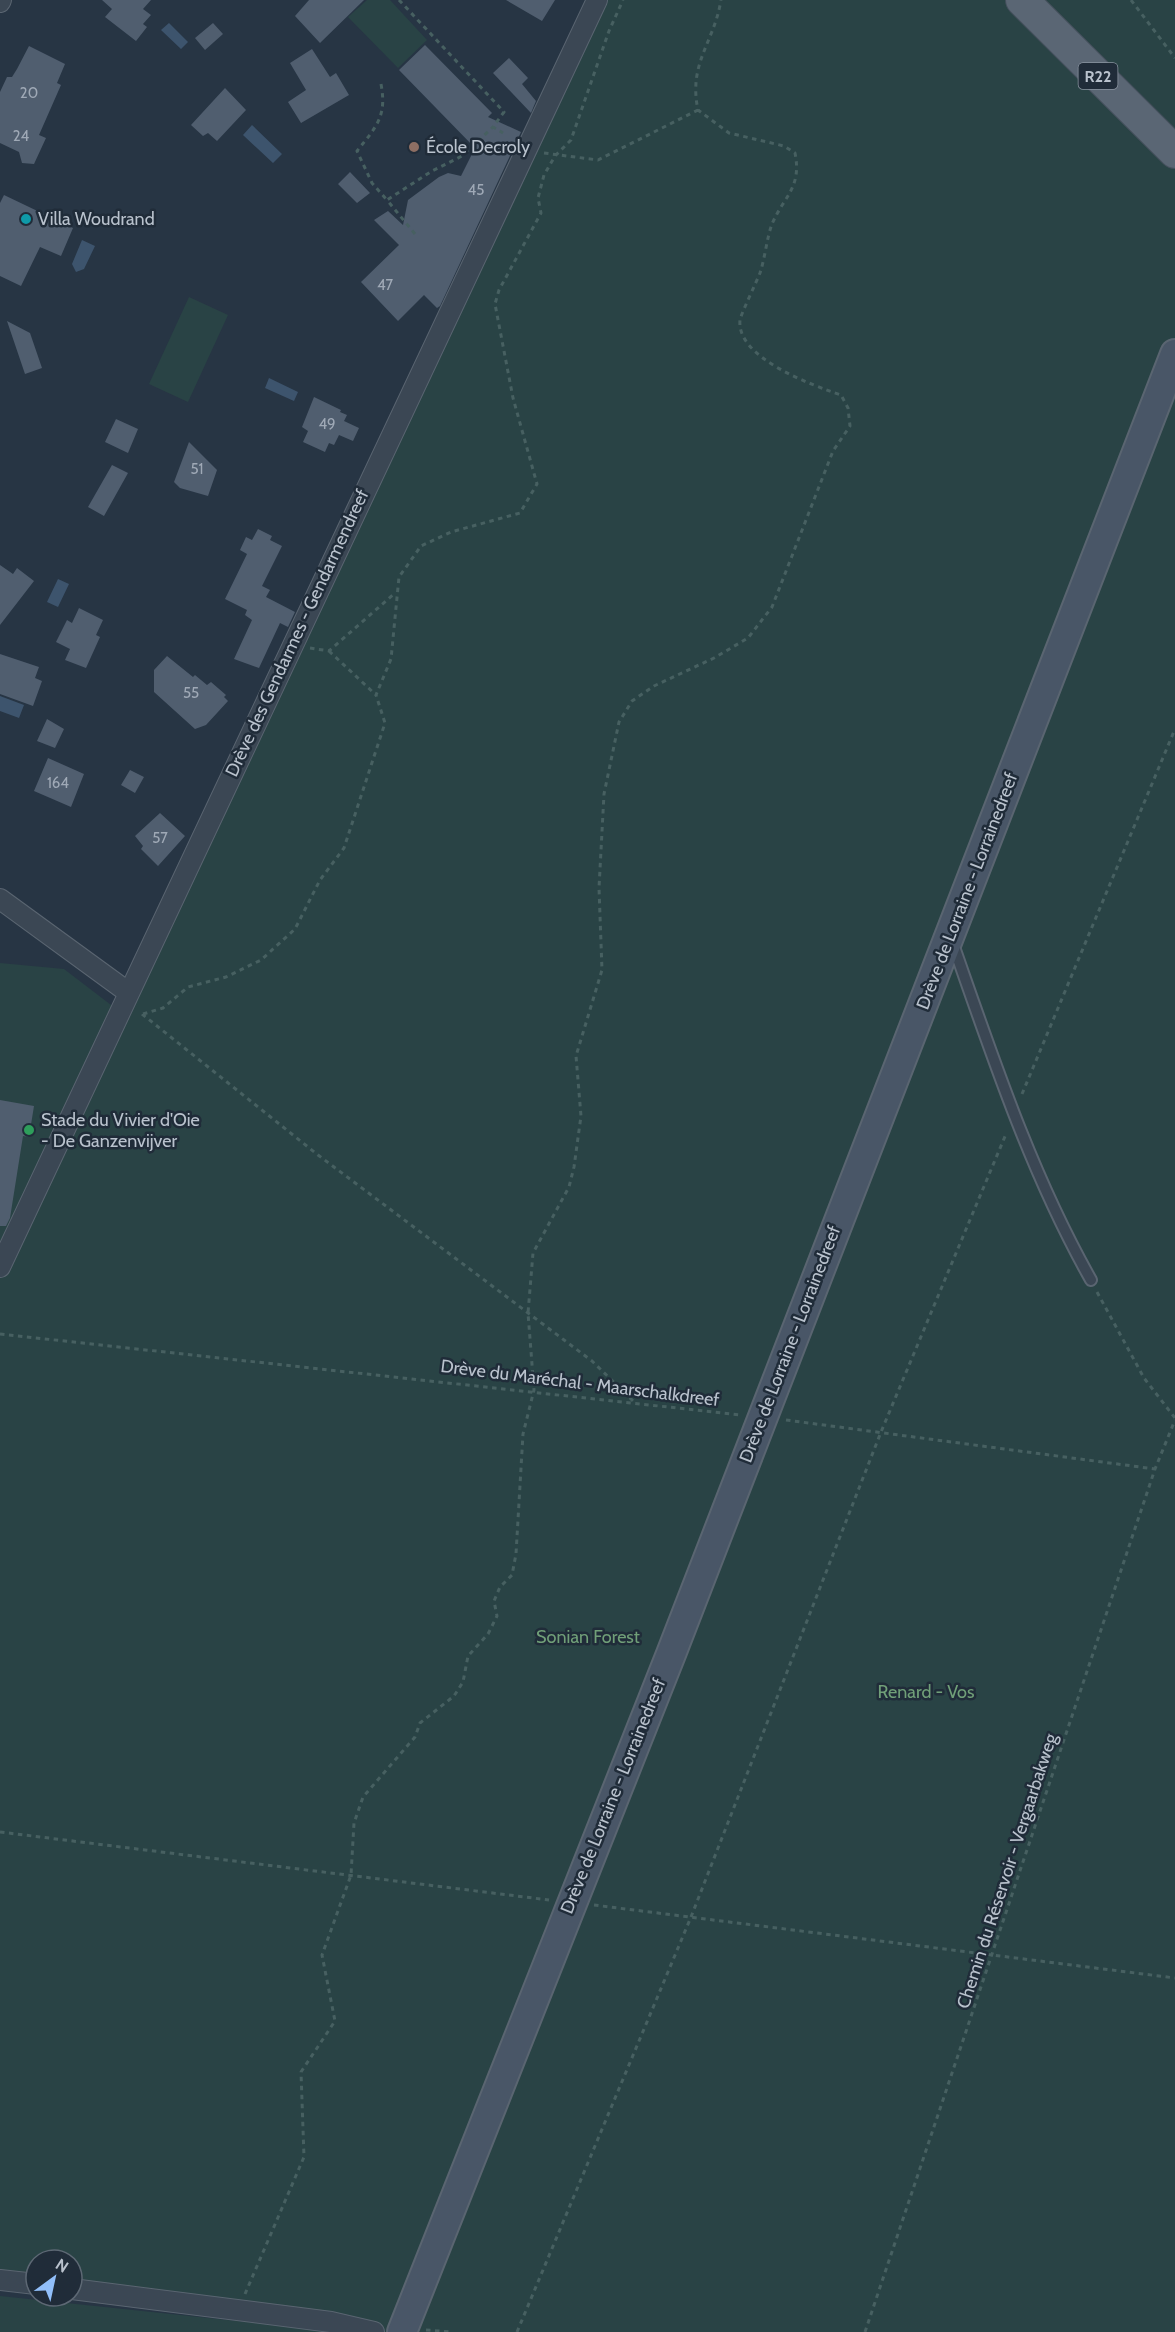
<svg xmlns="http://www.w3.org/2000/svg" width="1175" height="2332" viewBox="0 0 1175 2332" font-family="Cabin,sans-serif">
<rect width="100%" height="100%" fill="#273544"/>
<path fill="#294345" d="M367,0H390L427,40L398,68L348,17Z
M600,0H1175V2332H385L72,2287V2260H36V2282L0,2277V1276Z
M189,297L228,315L188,402L149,384Z
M0,963L64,969L115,1008L0,1252Z
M0,2296L341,2332H0Z"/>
<path fill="#3d546d" d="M169,23L188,42L181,49L161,30Z
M252,125L282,154L273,163L243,135Z
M82,240L95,246L84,269L76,272L72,264Z
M269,378L298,392L294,401L265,388Z
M58,579L69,584L58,607L47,602Z
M0,696L24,705L19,718L0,711Z"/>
<path fill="#505e6f" d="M102,0H151L143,9L151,15L143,24L147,27L136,41L105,17L112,9Z
M309,0H364L320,43L295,16Z
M506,0H555L542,21Z
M213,23L223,34L205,50L195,38Z
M425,45L492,113L488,117L521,132L440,306L437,308L424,295L398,321L361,282L399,245L374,220L388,211L403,225L408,200L439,177L448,173L461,176L475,148L399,70Z
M29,46L65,64L57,83L61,85L39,135L46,138L34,164L22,163L19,152L0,143V92L7,77H12L17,69Z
M312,49L330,77L336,73L349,95L301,123L288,102L306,90L290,63Z
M509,58L528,78L522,84L536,101L531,113L493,73Z
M225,88L246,110L217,141L208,133L203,136L191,125Z
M350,172L370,193L357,203L338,184Z
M4,195L73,228L61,256L40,247L21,286L0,276V203Z
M7,321L30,333L42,368L25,374Z
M314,397L341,410L340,412L347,415L344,421L359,428L353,441L339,435L334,445L329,443L325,452L303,442L308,431L302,427Z
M116,419L138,429L128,453L105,442Z
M189,442L217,470L208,496L180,488L174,482Z
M112,465L128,473L104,516L88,507Z
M258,529L272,536L270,540L282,546L262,586L270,590L266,597L295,612L288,627L280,623L259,668L234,659L252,620L245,615L247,610L225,599L247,554L240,550L246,537L252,540Z
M0,565L13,574L17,568L34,581L0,625Z
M79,608L103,620L96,635L100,637L86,668L65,660L70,649L56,642L67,620L72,623Z
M0,654L39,667L35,678L42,681L33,706L0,694Z
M167,656L193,677L195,675L207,685L211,682L226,695L224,697L228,701L206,725L195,729L154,692V670Z
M47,719L64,729L55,748L37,741Z
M48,758L84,774L71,807L34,791Z
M130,770L144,777L135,793L121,785Z
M160,813L185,836L158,866L141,849L143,846L135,836Z
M0,1100L34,1106L29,1137L23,1136L10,1218L6,1226H0Z"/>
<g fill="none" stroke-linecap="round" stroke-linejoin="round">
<g stroke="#5a6571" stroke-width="14">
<path id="lane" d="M953,944C993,1058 1031,1174 1091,1280"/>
</g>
<g stroke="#5a6571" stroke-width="22">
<path id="street" d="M0,2L1,0
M0,899L129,993
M0,1267L597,0
M0,2280L36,2284
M72,2289L331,2322L374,2332"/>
</g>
<g stroke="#5a6571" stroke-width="32">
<path id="secondary" d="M402,2332L671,1654L1175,354"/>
</g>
<g stroke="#45505d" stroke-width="34">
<path id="primary" d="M1022,0L1175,152"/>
</g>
<path stroke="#476061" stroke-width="3" stroke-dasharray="4.5 4.5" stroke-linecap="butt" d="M399,0L504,112L493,127L503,133
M1131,0L1175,58
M381,84C387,116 377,126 357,151L372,183L387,200
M544,153L598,160L698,110
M415,234L387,200L432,171L462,156L493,127
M310,648L329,651L395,593
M329,651L376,695
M142,1014L318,1155L592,1361L633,1401
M143,1014L163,1008L188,987L226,977L261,960L295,929L320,880L344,848L385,723L376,695L391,659L399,577L421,546L451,532L520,513L537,484L513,398L495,304L499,290L541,213L538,198L544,175L555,156L571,140L609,31L623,0
M1022,1094L1175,729
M1097,1292L1144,1378L1175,1418
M0,1334L741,1415
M786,1420L1155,1469
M0,1832L549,1900
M594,1905L1175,1978
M245,2294L304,2157L301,2072L335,2021L322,1955L351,1875L354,1823L363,1797L415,1737L420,1723L454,1696L463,1682L468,1656L488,1634L497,1616L494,1601L500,1587L512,1575L516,1554L523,1434L534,1390L528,1313L533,1253L569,1187L574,1167L581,1116L576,1056L602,970L599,888L604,794L619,722L632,701L654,686L714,658L748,638L772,607L833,451L850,426L848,408L841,395C812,385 736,358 740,320C741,314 756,283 760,273C765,258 767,237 772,224C784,196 802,188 795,153L784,146L729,133L698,110C688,63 714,43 721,0
M426,2330L451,2332
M517,2332L691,1917L881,1432L1006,1134
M865,2332L1155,1469L1175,1420"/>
<use href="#lane" stroke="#3b4754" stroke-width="10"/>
<use href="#street" stroke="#3b4754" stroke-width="20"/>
<use href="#secondary" stroke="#495667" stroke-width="28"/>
<use href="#primary" stroke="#5a6674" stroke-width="32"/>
</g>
<circle fill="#8d6e63" stroke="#202c39" stroke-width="2" cx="414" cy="147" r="6"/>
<circle fill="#0f9aa8" stroke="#202c39" stroke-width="2" cx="26" cy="219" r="6"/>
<circle fill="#2e9e5b" stroke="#202c39" stroke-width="2" cx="29" cy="1130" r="6"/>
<g text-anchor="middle" stroke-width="5" stroke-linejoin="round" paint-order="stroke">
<g font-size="15" fill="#9fa9b6">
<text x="29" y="98">20</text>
<text x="21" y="141">24</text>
<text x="476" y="195">45</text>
<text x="385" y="290">47</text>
<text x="327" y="429">49</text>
<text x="197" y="474">51</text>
<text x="191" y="698">55</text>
<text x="58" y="788">164</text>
<text x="160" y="843">57</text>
</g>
<rect fill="#202c39" stroke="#8b95a1" stroke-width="1.5" x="1078.5" y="63" width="39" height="26" rx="4.5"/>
<g font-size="16" font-weight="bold" fill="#b9c2cd">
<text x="1098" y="82">R22</text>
</g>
<g font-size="18" fill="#b9c2cd" stroke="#202c39" text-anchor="start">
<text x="426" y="153">École Decroly</text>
<text x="38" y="225">Villa Woudrand</text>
<text x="41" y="1126">Stade du Vivier d'Oie<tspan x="41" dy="21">- De Ganzenvijver</tspan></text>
</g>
<g font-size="18" fill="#b9c2cd" stroke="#202c39">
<text transform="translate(297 633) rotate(-65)" y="6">Drève des Gendarmes - Gendarmendreef</text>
<text transform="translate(967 891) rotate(-69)" y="6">Drève de Lorraine - Lorrainedreef</text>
<text transform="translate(790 1344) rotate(-69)" y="6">Drève de Lorraine - Lorrainedreef</text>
<text transform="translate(580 1383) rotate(7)" y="6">Drève du Maréchal - Maarschalkdreef</text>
<text transform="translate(613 1796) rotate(-68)" y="6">Drève de Lorraine - Lorrainedreef</text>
<text transform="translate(1007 1871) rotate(-72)" y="6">Chemin du Réservoir - Vergaarbakweg</text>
</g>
<g font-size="18" fill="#709f78" stroke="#202c39">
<text x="588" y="1643">Sonian Forest</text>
<text x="926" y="1698">Renard - Vos</text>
</g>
</g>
<g transform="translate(54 2278) rotate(33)"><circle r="28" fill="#202c39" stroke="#5d6874" stroke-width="1.5"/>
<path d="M0-4.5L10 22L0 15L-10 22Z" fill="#91bffa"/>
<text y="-9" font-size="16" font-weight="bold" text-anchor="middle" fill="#b9c2cd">N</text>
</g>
</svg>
